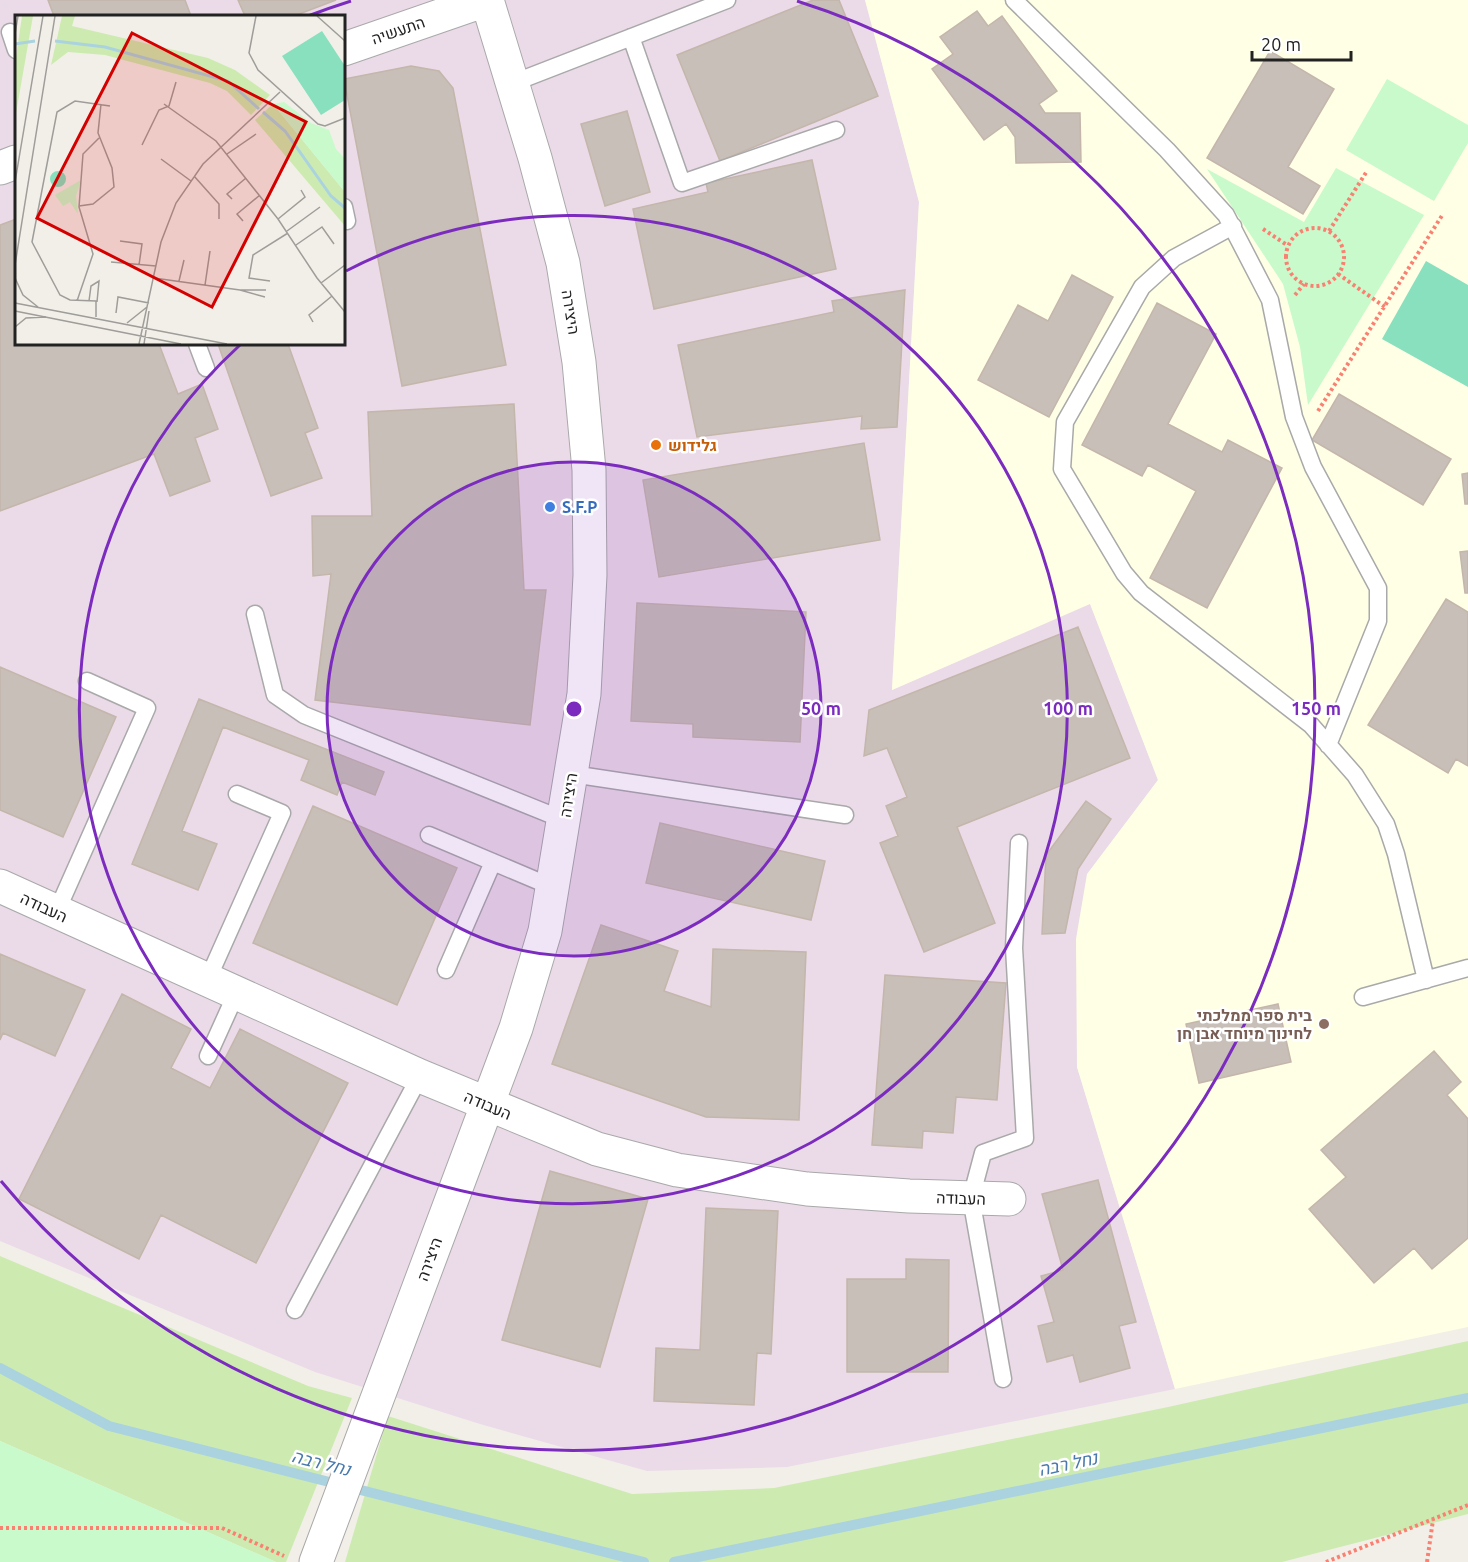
<svg xmlns="http://www.w3.org/2000/svg" width="1468" height="1562" viewBox="0 0 1468 1562" font-family="Ubuntu,Heebo,sans-serif">
<rect width="100%" height="100%" fill="#f2efe9"/>
<path fill="#ebdbe8" fill-rule="evenodd" d="M0,0H865L919,202L892,690L1090,603L1158,780L1087,875L1077,1067L1175,1389L787,1467L647,1471L480,1424L315,1372L0,1241ZM16,16H344V344H16Z"/>
<path fill="#ffffe5" d="M865,0H1468V1327L1175,1389L1077,1067L1076,939L1087,874L1158,780L1090,604L892,690L919,202Z"/>
<path fill="#cdebb0" d="M0,1256L308,1386L352,1398L286,1562H276L0,1441Z
M1468,1341V1514L1282,1562H345L388,1416L632,1494L774,1488L1168,1407Z"/>
<path fill="#c8facc" d="M1387,79L1468,125V143L1434,201L1346,150Z
M1336,168L1424,215L1308,405L1300,347L1283,284L1207,169L1304,222Z
M0,1441L276,1562H0Z"/>
<path fill="#88e0be" d="M1426,261L1468,285V387L1382,339Z"/>
<g fill="none" stroke-linecap="round" stroke-linejoin="round">
<path stroke="#aad3df" stroke-width="10" d="M0,1368L109,1426L644,1562
M674,1562L1468,1398"/>
</g>
<path fill="#c7bfb8" stroke="#c4b6ab" stroke-width="1.5" d="M48,0H185L191,16H54Z
M238,0H336L294,16H245Z
M813,0H839L878,96L720,161L677,55Z
M977,11L988,26L1002,16L1057,91L1039,104L1045,113H1080L1081,162L1016,163L1015,137L1006,124L984,140L932,69L953,54L940,37Z
M1270,51L1334,89L1288,167L1320,186L1303,214L1207,158Z
M411,66L439,71L453,88L506,365L402,386L344,79Z
M627,111L650,192L605,206L581,124Z
M812,160L836,269L654,309L633,209L708,192L706,183Z
M16,219V344H159L178,394L202,384L218,429L195,438L210,481L170,496L154,454L0,511V225Z
M1072,275L1113,297L1049,417L978,380L1018,305L1048,321Z
M905,290L897,427L861,429L862,416L697,437L678,345L834,312L832,301Z
M1157,303L1216,334L1168,424L1222,452L1228,440L1282,468L1207,608L1150,578L1196,491L1148,465L1142,476L1082,445Z
M218,344H288L318,428L305,433L322,478L271,496Z
M1339,394L1451,459L1423,505L1312,440Z
M514,404L524,590H546L530,725L315,700L331,574L313,576L312,516H372L368,412Z
M864,443L880,540L659,577L643,480Z
M1468,473V504H1465L1462,474Z
M1468,551V593H1465L1460,552Z
M1446,599L1468,612V766L1456,759L1448,773L1368,725Z
M637,603L806,612L800,742L693,737V724L631,721Z
M1078,627L1130,758L957,827L995,923L924,952L880,843L898,836L886,806L907,797L887,748L864,756L869,710Z
M0,667L116,717L63,837L0,810Z
M199,699L384,772L375,795L342,782L337,795L301,780L309,760L223,727L182,831L217,844L198,890L132,864Z
M1086,801L1111,819L1078,869L1065,933L1042,934L1046,855Z
M313,806L457,868L397,1005L253,943Z
M660,823L825,861L811,920L646,883Z
M601,925L678,951L664,991L711,1007L713,949L806,952L799,1120L706,1117L552,1064Z
M0,954L85,990L55,1056L3,1033L0,1040Z
M885,975L1006,983L997,1100L956,1097L953,1133L923,1131L922,1148L872,1145Z
M122,994L191,1029L171,1068L210,1088L240,1029L348,1083L256,1263L161,1215L139,1259L19,1199Z
M1278,1004L1291,1062L1199,1083L1186,1024Z
M1434,1051L1461,1082L1447,1095L1468,1119V1238L1432,1269L1414,1248L1374,1283L1309,1209L1346,1177L1321,1150Z
M550,1171L648,1199L600,1367L502,1340Z
M1098,1180L1136,1322L1119,1326L1130,1368L1080,1382L1073,1355L1047,1362L1038,1326L1054,1322L1041,1276L1063,1270L1042,1194Z
M706,1208L778,1211L771,1354L757,1353L754,1405L654,1401L656,1348L700,1350Z
M906,1259L949,1260L948,1372H847V1279H906Z"/>
<g fill="none" stroke-linecap="round" stroke-linejoin="round">
<g stroke="#a9a9a9" stroke-width="19">
<path id="service" d="M1014,0L1167,150L1226,215L1270,300L1294,417L1313,467L1378,588V621L1328,745
M10,32L16,50
M631,37L682,183L836,130
M513,83L727,0
M344,207L347,221
M1233,226L1174,258L1142,287L1065,422L1062,469L1124,573L1141,593L1311,725L1355,775L1386,824L1396,854L1426,980
M197,344L206,368
M255,614L275,695L304,715L564,820
M572,774L845,815
M429,835L552,887
M56,913L147,708L87,681
M446,970L493,862
M207,981L282,813L237,794
M1363,997L1468,968
M208,1056L236,994
M295,1310L420,1076
M1003,1379L971,1198L983,1153L1025,1138L1014,948L1019,843"/>
</g>
<g stroke="#a9a9a9" stroke-width="35">
<path id="minor" d="M344,49L486,0
M0,168L16,162
M0,886L420,1076L597,1149L677,1170L807,1189L909,1196L1009,1199
M316,1562L516,1028L545,931L584,694L590,575L589,470L579,362L563,263L535,158L487,0"/>
</g>
<path stroke="#fa8072" stroke-width="4" stroke-dasharray="3 3" stroke-linecap="butt" d="M1286 257a29 29 0 1 1 58 0a29 29 0 1 1-58 0Z
M1263,229L1287,245
M1329,231L1367,171
M1338,274L1385,307
M1295,295L1304,284
M1318,411L1443,214
M0,1528H222L284,1556
M1326,1562L1468,1505
M1427,1562L1433,1520"/>
<use href="#service" stroke="#fff" stroke-width="16"/>
<use href="#minor" stroke="#fff" stroke-width="33"/>
</g>
<circle cx="574" cy="709" r="247" fill="#7b2cbf" fill-opacity=".12"/>
<g fill="none" stroke="#7b2cbf" stroke-width="3">
<circle cx="574" cy="709" r="247"/>
<path d="M346 271A494 494 0 1 1 240 345"/>
<path d="M308 16A742 742 0 0 1 351 1M797 1A742 742 0 1 1 1 1181"/>
</g>
<circle fill="#e8710a" stroke="#fff" stroke-width="2" cx="656" cy="445" r="6"/>
<circle fill="#3f7fe0" stroke="#fff" stroke-width="2" cx="550" cy="507" r="6"/>
<circle fill="#8d6e63" stroke="#fff" stroke-width="2" cx="1324" cy="1024" r="6"/>
<g text-anchor="middle" stroke-width="5" stroke-linejoin="round" paint-order="stroke">
<g font-size="16" fill="#222" stroke="#fff">
<text transform="translate(398 30) rotate(-19)" y="6">התעשיה</text>
<text transform="translate(571 312) rotate(81)" y="6">היצירה</text>
<text transform="translate(568 795) rotate(-81)" y="6">היצירה</text>
<text transform="translate(44 907) rotate(25)" y="6">העבודה</text>
<text transform="translate(488 1105) rotate(23)" y="6">העבודה</text>
<text transform="translate(961 1198) rotate(2)" y="6">העבודה</text>
<text transform="translate(429 1259) rotate(-70)" y="6">היצירה</text>
</g>
<g font-size="16" font-weight="bold" fill="#c56008" stroke="#fff" text-anchor="start">
<text x="668" y="451">גלידוש</text>
</g>
<g font-size="16" font-weight="bold" fill="#366cbe" stroke="#fff" text-anchor="start">
<text x="562" y="513">S.F.P</text>
</g>
<g font-size="16" font-weight="bold" fill="#785e54" stroke="#fff" text-anchor="end">
<text x="1312" y="1021">בית ספר ממלכתי<tspan x="1312" dy="18">לחינוך מיוחד אבן חן</tspan></text>
</g>
<g font-size="18" font-style="italic" fill="#4a7aab" stroke="#fff">
<text transform="translate(321 1463) rotate(14)" y="6">נחל רבה</text>
<text transform="translate(1068 1464) rotate(-12)" y="6">נחל רבה</text>
</g>
</g>
<g transform="translate(15 15)">
<rect width="330" height="330" fill="#f2efe9"/>
<path d="M7,1H18L0,104V48ZM47,1H60L57,11L193,43L220,55L255,80L236,100L212,76L195,68L90,40L53,37L36,50ZM258,89L330,177V211L240,105Z" fill="#cdebb0"/>
<path d="M269,87L296,108L314,115L321,134L330,144V177L258,89ZM66,165L61,181L63,199L55,187L48,191L40,180Z" fill="#c8facc"/>
<path d="M307,16L330,51V85L306,100L267,41ZM35 164a8 8 0 1 1 16 0a8 8 0 1 1-16 0Z" fill="#88e0be"/>
<path fill="none" stroke="#aad3df" stroke-width="3" d="M40,26L90,32L213,66L244,94M0,29L20,26M248,97L270,116L316,181L330,193"/>
<path fill="none" stroke="#9f9d99" stroke-width="1.5" d="M241,1L234,38L243,55L303,109L310,111L330,103M302,1L330,26M0,19L3,1M149,89L201,126L263,204L302,263L330,297M127,130L144,95L154,91L161,67M212,139L241,119M146,144L176,166M179,161L204,189V204M0,167L28,1M217,184L212,179L231,163M64,191L78,189L99,172L97,153L83,118L86,89M263,204L290,182L286,175M228,206L222,199L245,180M272,216L305,192M105,226L127,229L124,250M281,230L307,212L319,229M96,247L141,251M0,250L40,1M0,263L8,280L23,292M139,263L225,275M164,266L169,245M255,266L234,263L238,240L273,218M306,268L330,250M190,270L195,236M250,282L225,275H251M62,286L78,239L64,192L68,139L84,123M74,286L76,271L84,266L82,287M0,288L212,329M0,296L166,329M101,298L103,282L134,288M81,302V286L55,285L45,280L17,227L42,97L60,86L95,91M298,307L294,300L317,281M112,308L132,292M0,312L11,303L31,302M124,329L146,227L161,188L188,149L265,77M129,329L134,296"/>
<path fill="#d40000" fill-opacity="0.15" stroke="#d40000" stroke-width="3" d="M117,18L291,107L197,292L22,203Z"/>
<rect width="330" height="330" fill="none" stroke="#222" stroke-width="3"/>
</g>
<circle cx="574" cy="709" r="9" fill="#7b2cbf" stroke="#fff" stroke-width="3"/>
<g font-size="18" text-anchor="middle" font-weight="bold" fill="#7b2cbf" stroke="#fff" stroke-width="5" stroke-linejoin="round" paint-order="stroke">
<text x="821" y="715">50 m</text>
<text x="1068" y="715">100 m</text>
<text x="1316" y="715">150 m</text>
</g>
<path d="M1252 51v9h99v-9" fill="none" stroke="#222222" stroke-width="3"/>
<text x="1261" y="51" font-size="18" fill="#222222" stroke="#ffffff" stroke-width="4.5" paint-order="stroke">20 m</text>
</svg>
